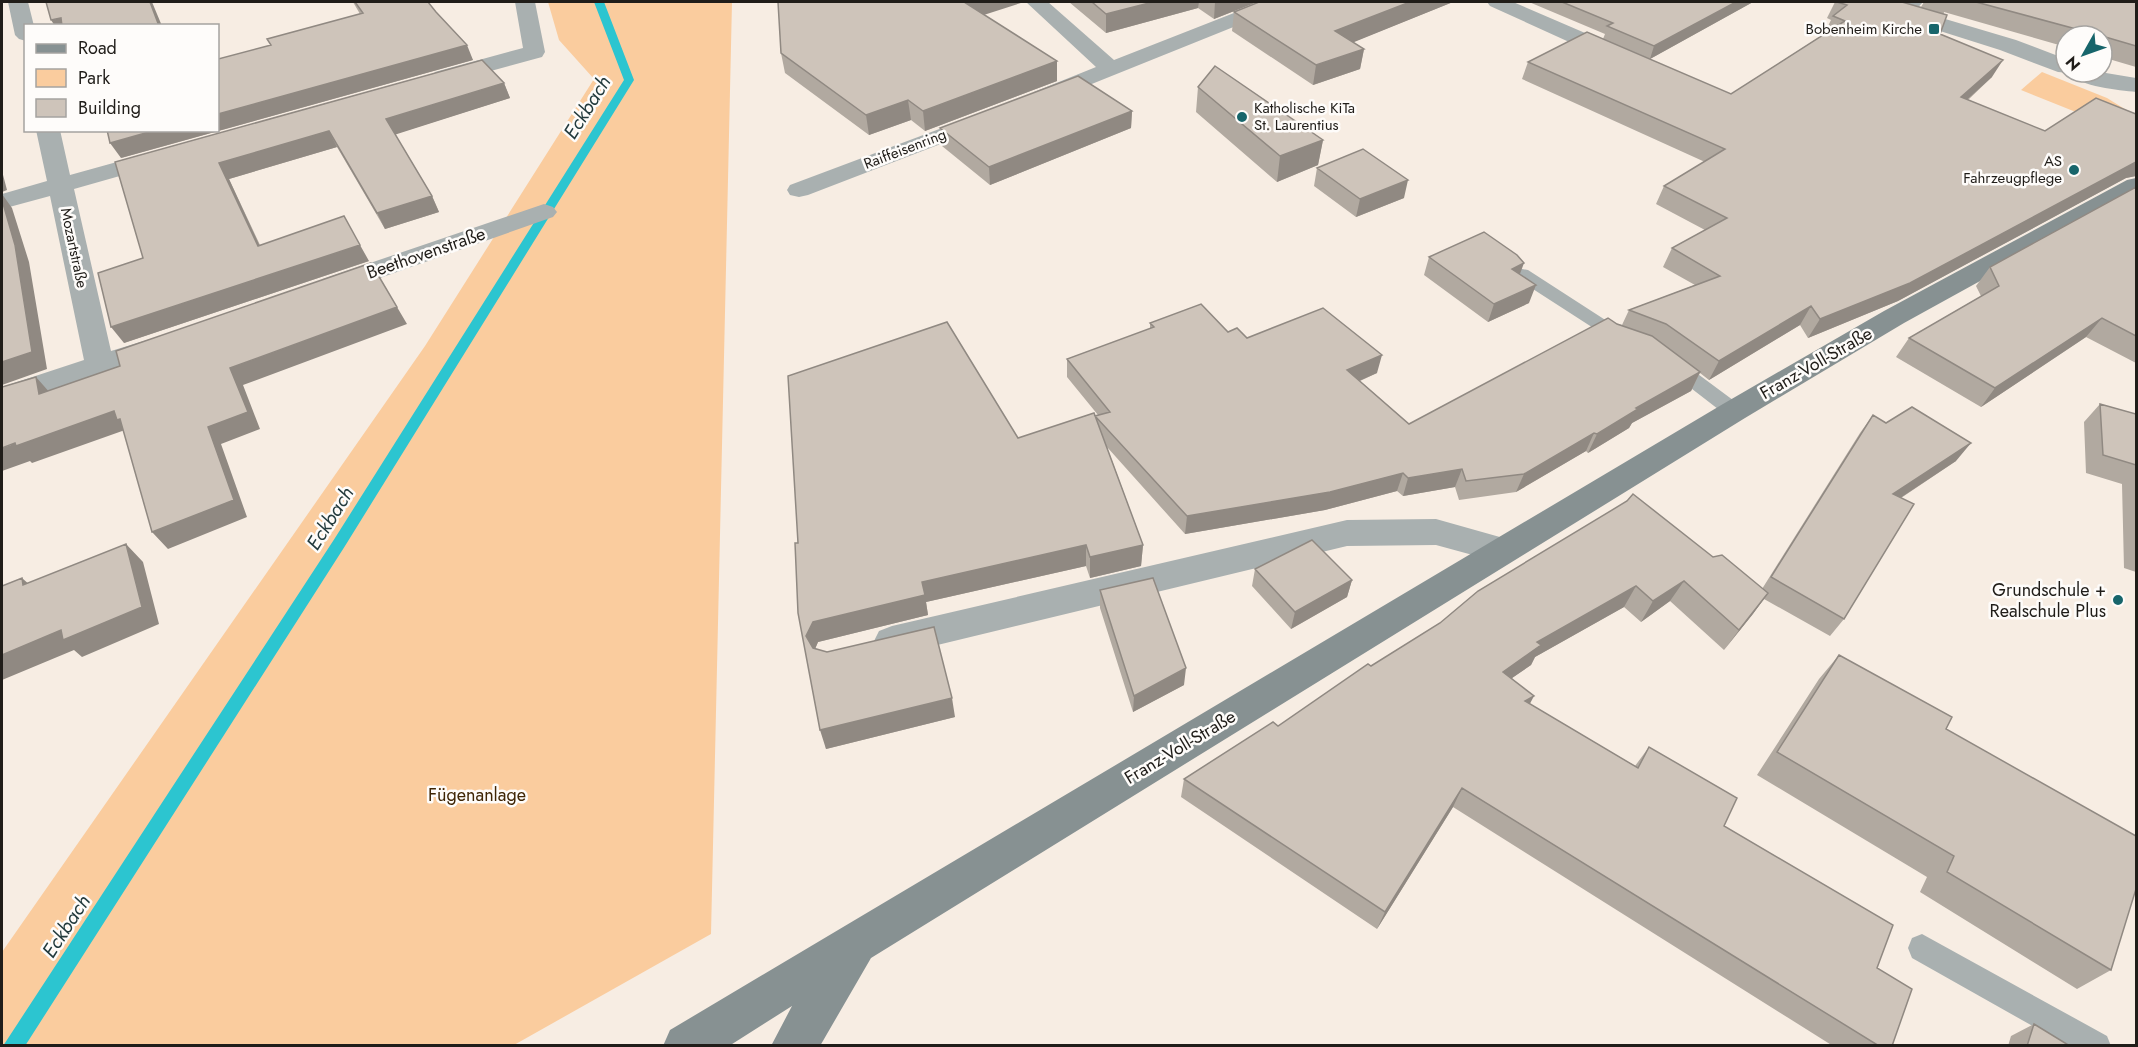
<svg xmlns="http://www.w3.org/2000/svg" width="2138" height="1047" viewBox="0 0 2138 1047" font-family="Jost,sans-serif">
<rect width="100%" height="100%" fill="#f7ede3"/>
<path fill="#facc9e" d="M548,2H732L711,934L514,1045L2,1046V952L425,346L594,79L559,40Z
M2042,72L2107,98L2136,116V136L2021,90Z"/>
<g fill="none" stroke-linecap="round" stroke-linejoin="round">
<path fill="#2cc5d0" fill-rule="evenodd" d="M594,2H604L634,80L345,546L25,1046H3L335,538L624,80Z"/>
<path fill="#a9b0b0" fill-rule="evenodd" d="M1910,2H1923L1910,16H1900L1898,13Z
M1522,269L1528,270L1627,334L1630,338L1627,342H1615L1516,278L1513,274L1516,270Z
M1672,358L1679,360L1741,406L1744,411L1741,416L1734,418L1727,416L1665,368L1663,364L1665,360Z
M1922,934L2107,1036L2111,1046H2068L1912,958L1908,948L1912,938Z"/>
<path fill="#a9b0b0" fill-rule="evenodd" d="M8,2H28L34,26H26V41L19,39L15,35Z
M515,2H535L545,52L542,57L443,84L435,82L432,77L435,72L523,48Z
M1026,2H1048L1114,60L1262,2H1289L1286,6L1042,104L1034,102L1031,97L1034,92L1096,67Z
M1487,2H1513L1627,51L1630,56L1627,61L1619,62L1611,61L1490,6Z
M1858,2H1888L2016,40L2066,59V72H2100L2136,78V92C2119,90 2080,87 2069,73L2058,72L2000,50L1861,6Z
M982,113L990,115L994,120L990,125L808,195L799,197L790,195L787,190L790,185Z
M36,130H60L70,175L160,150L169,152L172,157L169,162L74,189L111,351L160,336L170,338L174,345L170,352L2,408V387L84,360L50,196L2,209V194L47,181Z
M544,204L553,207L557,212L553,217L343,291L333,293L323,291L319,285L323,279Z
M1436,519L1514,541L1519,550L1514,559L1502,563L1436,545L1347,546L892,656L879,651L874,641L879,631L892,626L1347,520Z"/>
<path fill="#879192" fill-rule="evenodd" d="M2136,178V195L1904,323L1745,418L871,958L820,1046H771L792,1006L729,1046H663L670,1030L1723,404L1884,311L2127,180Z"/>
</g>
<path fill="#b1a9a0" d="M353,2H428L473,60L121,158L271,45L360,14Z
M1069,2H1257L1214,19L1198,8L1106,33Z
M1259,2H1453L1353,42L1364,49L1360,69L1313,85L1232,31L1234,12Z
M1529,2H1753L1650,59L1603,39L1605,34Z
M1835,2H1908L1906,3L1921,7L1924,2H2136V67L2102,57V36H2066V47L1944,12L1940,34L1992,77L1968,100L2045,131L2136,114V177V176L2126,178L1898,301L1808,338L1800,325L1709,380L1700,373L1691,391L1632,423L1629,428L1588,453L1586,451L1516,492L1459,500L1455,487L1403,496L1397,491L1325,510L1185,534L1107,447L1143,545L1141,566L1090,578L1086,566L926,602L928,615L818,642L815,649L955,717L826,749L798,543L1018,438L1098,415L1067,377V359L1150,329V323L1228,332L1247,338L1377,373L1360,381L1409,424L1617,324L1622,325L1629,310L1695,285L1663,267L1672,248L1705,230L1656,204L1664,186L1705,162L1522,79L1528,62L1731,94L1824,34L1831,20L1827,18Z
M984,15L1057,81L925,131L911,120L869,135L785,73L781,53Z
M504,83L510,98L395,134L432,196L439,212L385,229L337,147L229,179L260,245L369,261L124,343L143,258L115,162Z
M1198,87L1323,140L1318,165L1277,182L1196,112Z
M1132,111L1131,128L990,185L942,146L940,128Z
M1317,168L1404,198L1356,217L1314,186Z
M2136,187V363L2086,337L1981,407L1896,357L1909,338L1981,296L1976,286L1990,267Z
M1429,257L1520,274L1529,303L1488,322L1424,275Z
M2100,404L2136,414V572L2124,568L2122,484L2086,473L2084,422Z
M1873,415L1886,423L1956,461L1901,498L1844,619L1830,636L1764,599L1724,650L1670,601L1641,622L1624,607L1535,657L1531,665L1512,678L1530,704L1635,766L1649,747L1724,826L1877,968L1879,1046H1833L1453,807L1377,929L1181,797L1184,779L1278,726L1371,666L1440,623L1713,557L1762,589L1860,433Z
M1255,569L1352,580L1347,597L1291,629L1252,586Z
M1100,590L1184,685L1133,712L1100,608Z
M1839,655L1946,729L2111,970L2077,989L1920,892L1927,877L1757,775L1819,679Z
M2034,1024L2070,1046H2008L2011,1036Z"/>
<path fill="#908982" d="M150,2H152L162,26H159Z
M964,2H1024L965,21Z
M1153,2H1199L1198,8L1106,33V14Z
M1215,2H1257L1214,19Z
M1410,2H1453L1332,51L1335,31Z
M1736,2H1753L1650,59L1654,46Z
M61,18L66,26H55L51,20Z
M467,45L473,60L121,158L110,143L156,130H218V114Z
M1364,49L1360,69L1313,85L1316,65Z
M2003,60L1992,77L1950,115L1961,97Z
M1057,61V81L925,131L923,111Z
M504,83L510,98L394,135L386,119Z
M908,100L911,120L869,135L866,115Z
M1132,111L1131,128L990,185L989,167Z
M329,131L337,147L229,179L267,262L258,246L219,163Z
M1323,140L1318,165L1277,182L1280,156Z
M2136,162V176L2126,178L1898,301L1808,338L1820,319Z
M2,171L7,190L2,192Z
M1408,180L1404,198L1356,217L1360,199Z
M2,194L12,208L29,262L47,369L2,385Z
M432,196L439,212L385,229L377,213Z
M360,245L369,261L124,343L111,327Z
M1524,263L1517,282L1512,269Z
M1536,285L1529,303L1488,322L1494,304Z
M1811,306L1800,325L1709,380L1719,361Z
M397,307L407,324L243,385L260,429L221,444L247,517L168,549L152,532L208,427L230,368Z
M2102,318L2086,337L1981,407L1995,388Z
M1382,355L1377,373L1343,388L1347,370Z
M1700,372L1691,391L1632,423L1629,428L1588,453L1597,434L1636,408Z
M36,377L51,394H39Z
M114,411L135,436L125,430L32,463L30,461L2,471V448Z
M1594,433L1586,451L1516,492L1524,474Z
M1971,443L1956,461L1879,512L1893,494Z
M1462,469L1455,487L1403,496L1408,478Z
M1403,473L1397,491L1325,510L1185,534L1187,516Z
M126,544L143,562L159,624L82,657L74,650L2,680V655Z
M1086,545V566L926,602L928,615L818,642L812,656L806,636L813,622L922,582Z
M1143,545L1141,566L1090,578V557Z
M22,578L41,595L23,585Z
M1352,580L1347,597L1291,629L1295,612Z
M1684,581L1670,601L1641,622L1653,601Z
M1636,586L1624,607L1535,657L1531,665L1493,691L1503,672L1537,642Z
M1768,593L1753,614L1724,650L1739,630Z
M1186,668L1184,685L1133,712L1134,696Z
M1534,696L1524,715L1525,701Z
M952,698L955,717L826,749L820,730Z
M1462,788L1453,807L1377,929L1385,912Z"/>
<path fill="#cec4ba" stroke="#908982" stroke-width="1.5" d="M46,2H150L159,26H62L61,18L51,20Z
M355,2H428L436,12L467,45L218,114V59L271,45L267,39L363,13Z
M778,2H966H964L1057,61L923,111L908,100L866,115L781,53Z
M1092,2H1153L1106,14Z
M1259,2H1410L1335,31L1364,49L1316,65L1234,12Z
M1562,2H1736L1654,46L1607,26L1613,23Z
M1837,2H1902L1947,15L1940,34L2003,60L1961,97L2045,131L2096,98L2136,114V162L1910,283L1820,319L1811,306L1719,361L1666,324L1629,310L1720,276L1672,248L1727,218L1664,186L1725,149L1528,62L1587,32L1731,94L1845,21L1833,16L1847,5Z
M1976,2H2136V46L2102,36Z
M482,60L504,83L386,119L432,196L377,213L329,131L219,163L258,246L344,216L360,245L111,327L98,273L143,258L115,162Z
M1215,66L1323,140L1280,156L1198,87Z
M1078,76L1132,111L989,167L940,128Z
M107,130H156L110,143Z
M1363,149L1408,180L1360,199L1317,168Z
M2136,187V336L2102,318L1995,388L1909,338L1999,286L1990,267Z
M2,200L15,245L32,352L2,362Z
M1484,232L1517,255L1524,263L1512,269L1536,285L1494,304L1429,257Z
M371,263L397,307L230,368L248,412L208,427L234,500L152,532L120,419L117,420L114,411L16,446L15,443L2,448V387L36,377L39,394L120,366L116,351Z
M1201,304L1228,332L1237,328L1247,338L1323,308L1382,355L1347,370L1409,424L1608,318L1617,324L1652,336L1700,372L1636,408L1638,409L1597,434L1594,433L1524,474L1466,481L1462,469L1408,478L1403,473L1330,492L1187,516L1095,416L1110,412L1067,359L1154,327L1150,323Z
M947,322L1018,438L1094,413L1143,545L1090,557L1086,545L922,582L925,595L813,622L806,636L813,648L827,652L934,627L952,698L820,730L798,613L795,543H798L788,376Z
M2100,404L2136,414V465L2103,455Z
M1912,407L1971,443L1893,494L1914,504L1844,619L1771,577L1873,415L1886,423Z
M1633,494L1713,557L1722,555L1768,593L1739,630L1684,581L1653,601L1636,586L1537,642L1541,645L1503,672L1534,696L1525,701L1638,768L1649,747L1737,798L1724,826L1893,925L1877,968L1912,989L1892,1046H1879L1462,788L1385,912L1184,779L1273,722L1278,726L1368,664L1371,666L1440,623L1478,591L1627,501Z
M1312,540L1352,580L1295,612L1255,569Z
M126,544L142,607L63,640L61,630L2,655V586L22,578L23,585Z
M1153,578L1186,668L1134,696L1100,590Z
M1839,655L1952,717L1946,729L2136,836V889L2111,970L1947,872L1954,856L1777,752Z
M2034,1024L2070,1046H2027Z"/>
<g fill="#17656b" stroke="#fefcfa" stroke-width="2">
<rect x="1928" y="23" width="12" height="12" rx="3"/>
<circle cx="1242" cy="117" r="6"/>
<circle cx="2074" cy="170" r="6"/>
<circle cx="2118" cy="600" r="6"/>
</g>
<g text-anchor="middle" stroke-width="5" stroke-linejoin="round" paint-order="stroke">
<g font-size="15" fill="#201d19" stroke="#fefcfa" text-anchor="end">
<text x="1922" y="34">Bobenheim Kirche</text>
<text x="1254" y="113" text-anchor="start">Katholische KiTa<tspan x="1254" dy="17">St. Laurentius</tspan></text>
<text x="2062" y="166">AS<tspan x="2062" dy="17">Fahrzeugpflege</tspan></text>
</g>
<g font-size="15" fill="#201d19" stroke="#fefcfa">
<text transform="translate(905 149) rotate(-21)" y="5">Raiffeisenring</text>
<text transform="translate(74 248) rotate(78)" y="5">Mozartstraße</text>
</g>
<g font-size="18" fill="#201d19" stroke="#fefcfa">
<text transform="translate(426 253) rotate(-19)" y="6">Beethovenstraße</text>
<text transform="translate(1816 363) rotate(-30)" y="6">Franz-Voll-Straße</text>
<text transform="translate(1180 747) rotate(-31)" y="6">Franz-Voll-Straße</text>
</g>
<g font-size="18" fill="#201d19" stroke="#fefcfa" text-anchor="end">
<text x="2106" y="596">Grundschule +<tspan x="2106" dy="21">Realschule Plus</tspan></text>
</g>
<g font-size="18" fill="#3f2504" stroke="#fefcfa">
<text x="477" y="801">Fügenanlage</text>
</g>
<g font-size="20" font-style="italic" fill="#243b3d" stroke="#fefcfa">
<text transform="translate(587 107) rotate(-58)" y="7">Eckbach</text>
<text transform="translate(330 518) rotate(-58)" y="7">Eckbach</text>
<text transform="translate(66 926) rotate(-57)" y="7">Eckbach</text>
</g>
</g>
<rect width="2138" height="1047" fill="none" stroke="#201d19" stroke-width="6"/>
<rect x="24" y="24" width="195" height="108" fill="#fefcfa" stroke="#a5a3a0" stroke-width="1.5"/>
<rect x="36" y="44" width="30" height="9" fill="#879192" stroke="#a5a3a0" stroke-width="1.5"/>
<text x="78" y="54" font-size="18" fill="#201d19">Road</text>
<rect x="36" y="69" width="30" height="18" fill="#facc9e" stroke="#a5a3a0" stroke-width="1.5"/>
<text x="78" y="84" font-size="18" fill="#201d19">Park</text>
<rect x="36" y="99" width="30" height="18" fill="#cec4ba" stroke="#a5a3a0" stroke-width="1.5"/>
<text x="78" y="114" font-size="18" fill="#201d19">Building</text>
<g transform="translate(2084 54) rotate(230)"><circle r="28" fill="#fefcfa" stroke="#a5a3a0" stroke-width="1.5"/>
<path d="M0-4.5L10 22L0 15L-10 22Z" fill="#17656b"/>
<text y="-9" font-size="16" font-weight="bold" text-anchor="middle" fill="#201d19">N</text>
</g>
</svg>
